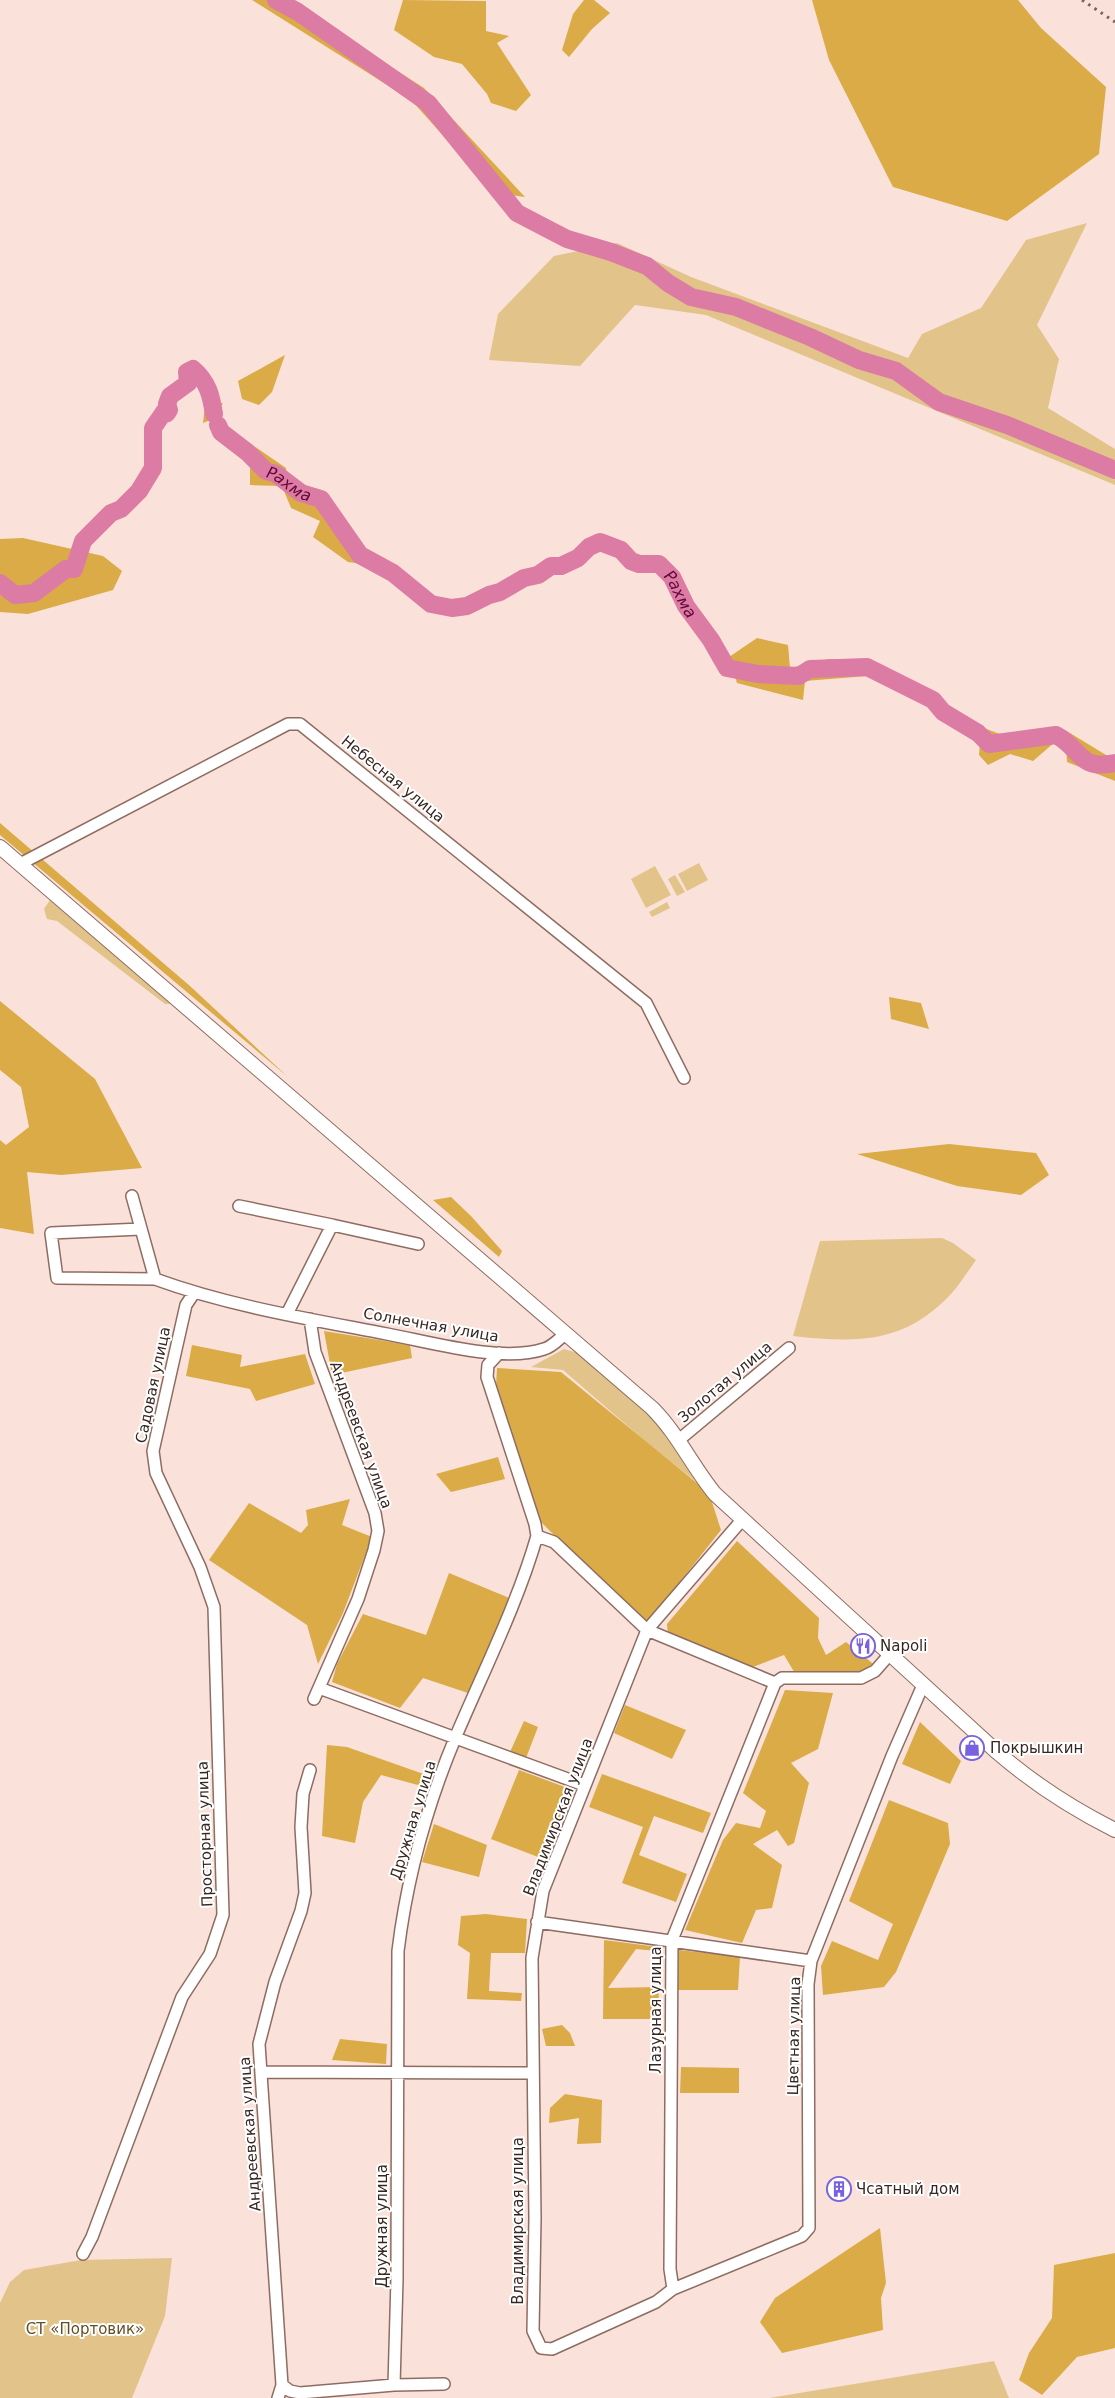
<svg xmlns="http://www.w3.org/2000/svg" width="1115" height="2398" viewBox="0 0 1115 2398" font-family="'DejaVu Sans',sans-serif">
<rect width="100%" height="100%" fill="#fae2da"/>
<path fill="#e2c48a" d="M1087,223L1037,325L1059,359L1048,408L1115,449V485L706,315L635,305L580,366L489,360L498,314L554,256L617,243L691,277L908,358L922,334L981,308L1026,240Z
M699,863L708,880L687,891L678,874Z
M655,866L671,895L646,908L631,879Z
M675,875L685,892L677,896L668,879Z
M50,900L174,1004H165L57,921L47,919L44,909Z
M667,902L670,908L652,917L649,912Z
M942,1238L953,1243L976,1260C968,1271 960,1284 951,1294C904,1344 857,1343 793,1336L820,1241Z
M564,1349L578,1353L639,1403L669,1435L703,1487L653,1448L563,1370L531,1367Z
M172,2258L165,2316L132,2398H0V2303L10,2282L24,2270L81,2260Z
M994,2361L1009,2398H769Z"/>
<path fill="#daab46" d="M252,0H287L424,88L525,197L495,193L411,100Z
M403,0L486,1V31L509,36L497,43L531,95L516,111L491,103L487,94L462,64L434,57L394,30Z
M584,0H594L610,13L592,29L569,57L562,50L573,14Z
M812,0H1018L1041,28L1106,87L1099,154L1007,221L893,187L829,60Z
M285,355L272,392L259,405L242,399L238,381Z
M223,403L213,419L203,423L205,405Z
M238,435L286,468L287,480L321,490L339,532L363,564L348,562L313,537L320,521L291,508L282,486L250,485V464Z
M23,538L103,556L122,571L113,590L28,614L0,612V539Z
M757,638L788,645L790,668L829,659L850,660L868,676L805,681L803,700L737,683L729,657Z
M981,727L1008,737L1040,732L1055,742L1033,761L1010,754L988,765L979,755Z
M1065,730L1111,758L1115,756V781L1067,762Z
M0,823L190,986L288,1077L0,835Z
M889,997L921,1003L929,1029L891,1019Z
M0,1001L95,1079L142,1168L61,1175L27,1172L34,1234L0,1228V1140L6,1145L29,1127L21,1087L0,1070Z
M949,1144L1036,1153L1049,1175L1021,1195L957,1186L857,1154Z
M451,1197L471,1216L502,1251L499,1257L433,1200Z
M324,1331L410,1345L412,1358L332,1375Z
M192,1345L242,1355L240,1367L305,1354L315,1384L256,1401L250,1389L186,1376Z
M497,1368L561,1372L709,1493L721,1530L645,1626L541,1522L496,1386Z
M498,1457L505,1479L451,1492L436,1474Z
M350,1499L342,1525L372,1537L343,1613L318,1664L307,1625L209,1560L249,1503L301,1533L308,1525L306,1510Z
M737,1541L819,1618L818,1638L826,1655L846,1642L877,1667L859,1677L796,1675L784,1655L750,1668L668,1636L667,1624Z
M449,1573L512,1599L468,1693L423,1678L400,1708L332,1682L337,1664L363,1614L426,1635Z
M785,1690L833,1693L818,1749L791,1763L809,1783L794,1843L788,1846L777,1830L753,1844L782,1865L772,1908L756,1910L742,1943L685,1930L723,1840L736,1823L760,1828L766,1811L743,1793Z
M625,1705L686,1730L672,1759L614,1733Z
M524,1721L538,1727L526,1758L510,1752Z
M920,1722L961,1761L950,1784L902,1764Z
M327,1745L347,1747L432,1777L429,1788L381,1775L363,1802L355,1843L322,1836Z
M519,1770L573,1790L546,1860L491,1839Z
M602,1774L711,1813L703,1833L654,1816L639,1855L687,1874L676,1902L622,1883L643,1827L589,1807Z
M889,1800L948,1823L950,1844L896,1972L884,1987L823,1995L821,1966L832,1941L878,1960L893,1924L849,1901Z
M434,1824L487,1845L479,1877L422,1862Z
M486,1914L527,1919L525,1953H491L489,1991L522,1993L521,2001L467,1999L470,1953L458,1945L461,1916Z
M604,1940L658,1947L657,1951L636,1949L608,1988L659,1987L658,2019H603Z
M679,1950L740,1957L738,1990H676Z
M562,2025L570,2033L575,2046H546L542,2029Z
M340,2039L387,2044L386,2064L332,2060Z
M681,2067L739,2068V2093H680Z
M565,2094L602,2100L601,2143L577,2144L579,2118L549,2123L550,2108Z
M880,2228L886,2283L881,2298L883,2330L782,2353L760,2322L775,2298Z
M1115,2253V2348L1077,2357L1042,2395L1019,2380L1029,2353L1052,2318L1054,2265Z"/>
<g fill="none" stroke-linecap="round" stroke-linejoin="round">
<g stroke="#dc7ba3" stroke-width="18">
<path d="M276,0L298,12L428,103L517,213L567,239L611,252L647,266L668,283L691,297L736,307L810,337L859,360L896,371L939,402L1007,425L1115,470"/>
<path id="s1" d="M218,425L221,432L247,452L266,471L276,474L301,493L321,499L360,555L393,573L431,604L452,608L467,606L489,595L500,592L524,578L538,575L551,566H561L578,558L589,547L600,542L621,550L631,561L639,564H659L672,577L686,606L711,640L727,668L758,674L799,676L810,669L867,667L933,700L943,712L978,733L989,744L1056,735C1081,748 1078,771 1115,763"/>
<path d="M0,583L15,595L34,593L66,569H74L83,541L111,513L121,509L139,491L153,468V428L164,412L167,413L169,410L167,404L170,396L188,383L187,372L193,369C208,382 211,395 214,414"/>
</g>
<defs>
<path id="minor" d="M20,864L288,724H300L646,1003L684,1078
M132,1196L155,1279C229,1306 309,1319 387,1334C430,1342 502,1363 544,1349C552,1347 558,1340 565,1334
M239,1206L332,1225
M141,1229L51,1233L57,1278L155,1279
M287,1314L332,1225L418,1244
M310,1319L315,1352L375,1513L378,1531L374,1550L358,1599L314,1699
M680,1439L789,1348
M537,1536L554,1542L647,1630L775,1683L672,1940L670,2269L673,2289L656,2302L552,2349L541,2348L533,2331L535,2218L532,1958L543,1891L647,1630L742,1520
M775,1683L782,1678H861L875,1671L889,1655
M319,1688L584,1785
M537,1922L811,1961
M261,2072L532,2073
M83,2254L92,2237L182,1997L210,1954L223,1915L214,1607L200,1567L156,1473L153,1451L186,1305L194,1293
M673,2289L802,2236L809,2228L808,1984L811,1961L892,1756L923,1685
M282,2385L290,2391L300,2393L394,2385L444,2384
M394,2385L397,2279L398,1951C407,1877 427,1805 456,1736C484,1670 517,1605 537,1536L535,1524L487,1377L488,1365L499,1353
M278,2398L282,2385L259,2044L275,1982L301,1911L305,1893L301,1827L303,1794L310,1770"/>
<path id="tertiary" d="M0,847L652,1408C678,1434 692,1466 715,1494L997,1752C1034,1784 1071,1808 1115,1830"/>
</defs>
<use href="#minor" stroke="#8f6c61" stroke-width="14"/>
<use href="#tertiary" stroke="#8f6c61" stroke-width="16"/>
<use href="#minor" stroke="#fff" stroke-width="11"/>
<use href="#tertiary" stroke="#fff" stroke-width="14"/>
<path stroke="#77655f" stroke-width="3" stroke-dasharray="2.5 5" stroke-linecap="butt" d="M1082,0L1115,22"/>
</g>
<defs>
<symbol id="restaurant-ring" viewBox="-11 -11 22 22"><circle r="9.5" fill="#fff" stroke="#7862dd" stroke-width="1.5"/><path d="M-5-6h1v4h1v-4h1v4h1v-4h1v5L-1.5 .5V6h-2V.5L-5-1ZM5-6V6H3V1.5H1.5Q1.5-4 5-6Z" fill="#7862dd"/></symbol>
<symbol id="shop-ring" viewBox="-11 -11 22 22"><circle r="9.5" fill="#fff" stroke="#7862dd" stroke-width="1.5"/><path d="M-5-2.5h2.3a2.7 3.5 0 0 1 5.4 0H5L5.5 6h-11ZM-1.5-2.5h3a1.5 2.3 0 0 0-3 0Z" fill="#7862dd"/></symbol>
<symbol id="building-ring" viewBox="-11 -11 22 22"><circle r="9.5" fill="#fff" stroke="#7862dd" stroke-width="1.5"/><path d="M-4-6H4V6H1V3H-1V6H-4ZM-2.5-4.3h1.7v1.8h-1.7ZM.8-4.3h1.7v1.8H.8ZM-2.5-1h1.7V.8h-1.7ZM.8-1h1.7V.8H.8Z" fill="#7862dd"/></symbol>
</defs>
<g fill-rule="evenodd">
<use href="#restaurant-ring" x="849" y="1632" width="28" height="28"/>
<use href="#shop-ring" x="958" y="1734" width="28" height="28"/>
<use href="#building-ring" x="825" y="2175" width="28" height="28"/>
</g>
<g text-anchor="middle" stroke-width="4" stroke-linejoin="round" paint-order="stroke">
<g font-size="15" fill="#362722" stroke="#fff">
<text transform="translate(393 779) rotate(39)" y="5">Небесная улица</text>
<text transform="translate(431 1325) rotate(10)" y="5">Солнечная улица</text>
<text transform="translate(725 1382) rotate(-40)" y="5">Золотая улица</text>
<text transform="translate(153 1385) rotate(-78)" y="5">Садовая улица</text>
<text transform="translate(361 1435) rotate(70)" y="5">Андреевская улица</text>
<text transform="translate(558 1817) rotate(-69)" y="5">Владимирская улица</text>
<text transform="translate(413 1820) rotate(-73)" y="5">Дружная улица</text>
<text transform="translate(205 1834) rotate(-92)" y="5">Просторная улица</text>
<text transform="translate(656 2010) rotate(-90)" y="5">Лазурная улица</text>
<text transform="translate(794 2036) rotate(-89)" y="5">Цветная улица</text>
<text transform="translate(250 2134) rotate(-94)" y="5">Андреевская улица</text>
<text transform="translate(518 2221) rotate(-90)" y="5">Владимирская улица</text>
<text transform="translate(382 2226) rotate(-90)" y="5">Дружная улица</text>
</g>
<g font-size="15" fill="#362722" stroke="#fff" text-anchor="start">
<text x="880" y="1651">Napoli</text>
<text x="990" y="1753">Покрышкин</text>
<text x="856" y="2194">Чсатный дом</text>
</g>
<g font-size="15" fill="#624e25" stroke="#fff">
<text x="85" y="2334">СТ «Портовик»</text>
</g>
<g font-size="16" font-style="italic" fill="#610739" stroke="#fff">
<text dy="6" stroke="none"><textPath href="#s1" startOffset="94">Рахма</textPath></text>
<text dy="6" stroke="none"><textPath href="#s1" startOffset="575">Рахма</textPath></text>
</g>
</g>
</svg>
